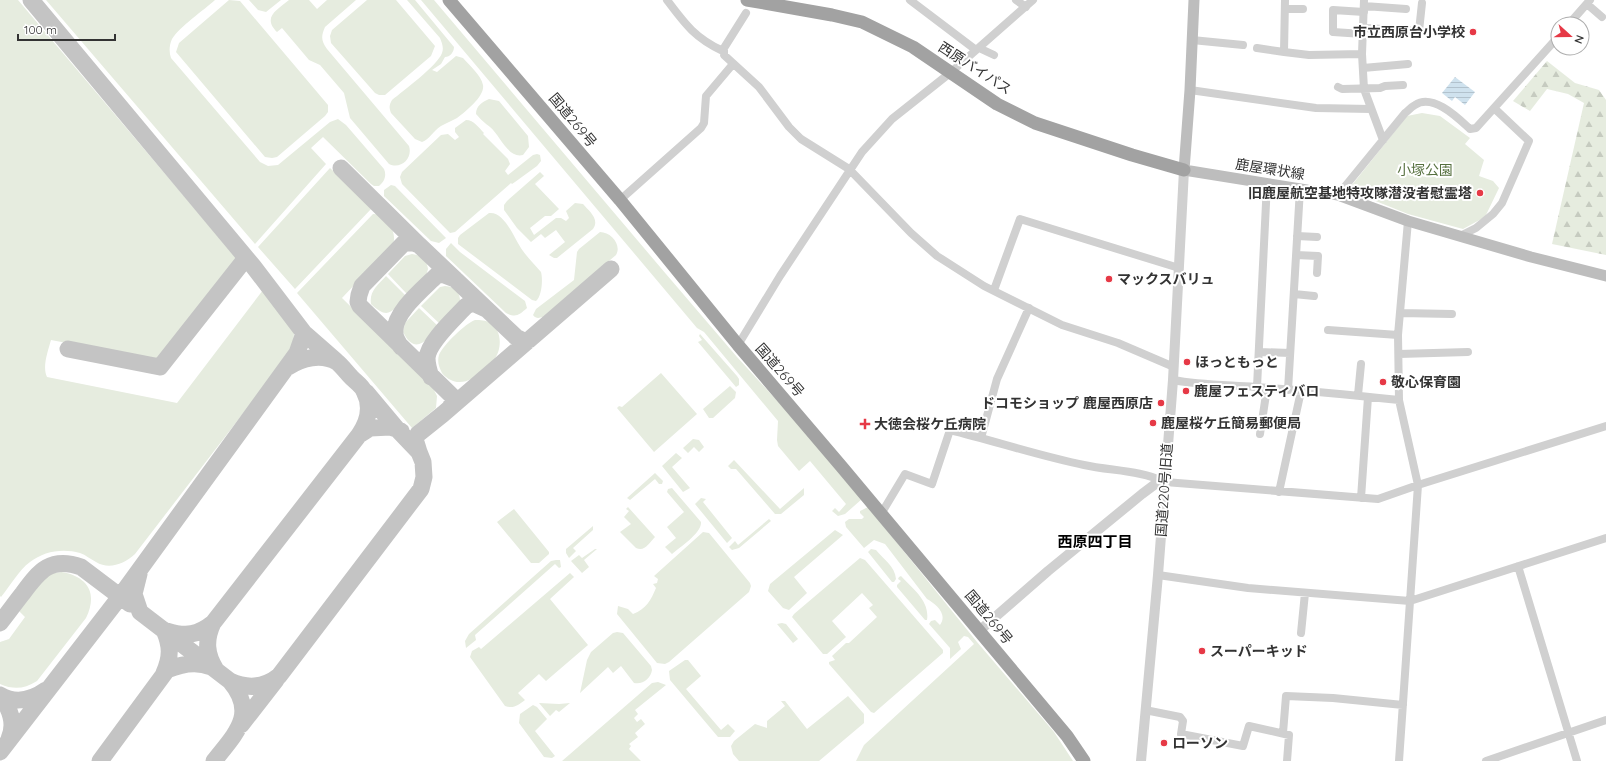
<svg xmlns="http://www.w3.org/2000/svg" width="1606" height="761" viewBox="0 0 1606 761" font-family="Quicksand,'Noto Sans JP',sans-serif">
<defs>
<pattern id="forest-firs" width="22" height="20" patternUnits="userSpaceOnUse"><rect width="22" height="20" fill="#e6ecdf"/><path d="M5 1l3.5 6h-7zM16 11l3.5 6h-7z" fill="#c6cbc0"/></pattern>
<pattern id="water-rules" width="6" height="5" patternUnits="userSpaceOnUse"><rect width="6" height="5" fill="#cfe2ee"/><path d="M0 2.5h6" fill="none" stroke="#b2c2cd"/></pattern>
</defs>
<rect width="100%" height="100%" fill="#fff"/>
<path fill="#e6ecdf" d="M0,0H18L238,260L161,361L51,340C48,351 42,367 47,377L177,403L263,290H265L291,322C297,333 293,344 288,355L135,554C124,564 109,570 96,562C90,559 86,555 80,553C63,548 44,551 30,562C19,570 10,586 1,597L0,596Z
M46,0H215C204,10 179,27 172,39C169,46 169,52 171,58L260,162L268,166L278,165L330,122L338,119L346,125L384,169C387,176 384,182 379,186H374L371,184L323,137L311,148L326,164L255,244Z
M229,0L240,1L328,105V112L325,116L277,157L272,158L265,157L176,52L179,43Z
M249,0H281L266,12L258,10Z
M289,0H309L317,9L327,0H356L325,27C321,36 321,41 327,49L409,146C413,158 401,170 389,164L350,118L344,93L320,65L309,60L282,28L277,32C262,17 277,10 289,0Z
M367,0H396L435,46L431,56L385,95H379L375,93L331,43L330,36L332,30Z
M407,0H415L454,47C454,52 450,57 445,57L441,64L432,70L437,72L456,56L463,58C469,65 481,75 483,85C485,96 466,111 457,118C452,121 446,123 441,126C433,131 430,139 422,142L415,139L391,113C389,108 389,105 392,100C403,91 438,65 442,53C444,48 442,43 440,38Z
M421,0H434L666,274L737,357L827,455L862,499L845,514L838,516L832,511L835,508L839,512L846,504L810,461L799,471L778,446L777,440L778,421L704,332L697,328Z
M489,99L499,101L528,136L529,147L523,155C508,159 500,135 490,127C485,123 481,120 476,114C476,106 482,102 489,99Z
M1422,113L1440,116L1470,138L1465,144L1484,160L1479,176L1493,181L1499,188L1485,217L1463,229L1408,214L1348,190L1407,116Z
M466,120C474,120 479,128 484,133L483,134L508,159L510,164L505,171L508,175L533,155L537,154L540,155L541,161L537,166L515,182L512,184L511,183L455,232L450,233L402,184L400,177L402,172L441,135L448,134L455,140L459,137L455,132V128Z
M330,168L372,208L295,289L258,247Z
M540,172L544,176L535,184L559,209L551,216H545L530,228L534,235L556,218H561L566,221L569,218L566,211L575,203L583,204C589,211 600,219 593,229L557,258H554L549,255L565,242L556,230L545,238L541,234L531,242L517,228L504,210V205L507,201Z
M391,185L395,186L446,238L439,243L431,241L384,196V190Z
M489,213C505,211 514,239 523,251C528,258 535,265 541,272C543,279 542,296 536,301L532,300L458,244V238L460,235Z
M373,214C385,213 398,232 393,244L342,298L432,386L437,396L436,408L412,428L297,293Z
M600,232C611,232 622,245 616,255L543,317C539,318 536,319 533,315L536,309L574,280L577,252L579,249Z
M451,243L460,252L525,301L527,308C519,315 516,318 506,313L446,256V249Z
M412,254C421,255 427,260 428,269L426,276L409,293H406L388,274L405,256Z
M386,276L406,296C392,311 389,321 371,304C369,291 378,285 386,276Z
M445,286C457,287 461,294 460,305L441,325L421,306L440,287Z
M419,308L439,327C427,340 415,356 403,332L405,323Z
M475,320C480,320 486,320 490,323C503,330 502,351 493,361C490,365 485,368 482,371C474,377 468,383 457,382C451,381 445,377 442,373C439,367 437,362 439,355C443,345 466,323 475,320Z
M700,334L737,376L739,379V385L736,387L698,342L702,340L699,336Z
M661,373L697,414L654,452L617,408L619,406L622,407Z
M730,386L736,392L735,398L713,418H709L703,409Z
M693,439L699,440L704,447L699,452L694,447L688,453L683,448Z
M676,453L682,458L672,467L690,488L683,492L662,466Z
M734,460L780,509L804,488V495L781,514H775L736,469H731L728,466Z
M655,473L663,481L662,484H659L655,479L630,500L627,498Z
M672,488L701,522C702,533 680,547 672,554L665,547L676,538L667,527L684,512L667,492L668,489Z
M701,498L706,499L703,502L732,538L727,543L695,504Z
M628,507L655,537C649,543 645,552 636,548L620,532L631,524L624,517L629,511L626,509Z
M868,507L977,642L1054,732L1073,761H856L864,745L974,644L968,637L964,636L958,642L961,649L950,659V648L929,624L931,621L935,620L940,625C948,614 936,604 927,599L885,544L874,540L864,548L846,527L845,522L849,519H862L864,517L860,513V511Z
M514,509L549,552V554L539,563H531L497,522Z
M769,519L771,521L739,548L732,550L729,547L735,541L738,545Z
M593,526V530L573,548L576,551L569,558L566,553V549Z
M835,530L843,535L794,577L807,593L789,610L783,608L768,591L770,584Z
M703,532L709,533L750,583L751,586L749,592L669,662L665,664L657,663L617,614L618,606L628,609L633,614C646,609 651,600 656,588L653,584L657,583L658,579L654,576Z
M595,549H597L584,560L589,567L582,573L571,561L579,555L582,558Z
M871,549L876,550C883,559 895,566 896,579L894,582H892L868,552Z
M860,558L865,560L943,650V653L874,713L871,712L829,664V662L835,660L832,656L846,643H849L877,617L869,608L873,605L862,593L832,621L846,637L827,654H823L792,617L794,614Z
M556,560H560L561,567L559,568L555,564L475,635L476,640L466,648L465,641L469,634L551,561Z
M62,572C88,577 98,593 86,618L37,681C24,689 14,690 0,684V642L9,639L25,617L19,611L43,579L53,573Z
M570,573L574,577L550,599L588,645L546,681L539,674L518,693L525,700C518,705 514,709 505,706L470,657L472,651L479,647L481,649Z
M901,576C913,589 930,601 927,620H925L897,587V585L901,581L898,579L899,577Z
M782,623L786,624L798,639L793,643L777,624Z
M617,632L623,633L651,666L652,670C651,678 643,685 634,683L621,666L613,673L608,667L580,693L587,660L591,652L613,633Z
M685,660H688L701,676L686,689L721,730L728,724L735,731L730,737H718L670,680L669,671Z
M658,682L666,685L635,710L638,714L634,718L637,722L641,719L645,724L635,733L638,737L629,744L631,746L629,749L641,761H562L652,683Z
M848,696L864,714V723L819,761H739L733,754L731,746L734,741L755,724L767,728V721L785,706L781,701H785L807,729Z
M539,703L559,704L570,703L559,712L556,710L550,716Z
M533,705L537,707L547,719L535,731L555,756L552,758L544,757L519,723L520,714Z"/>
<path fill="url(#forest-firs)" d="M1547,61L1575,83L1599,90L1606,100V255L1552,244L1584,103L1568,94L1547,89L1530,111L1513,101Z"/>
<path fill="url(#water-rules)" d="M1455,77L1475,92L1465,105L1455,97L1452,101L1442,93Z"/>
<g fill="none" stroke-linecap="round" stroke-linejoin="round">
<path stroke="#c4c4c4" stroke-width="17" d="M341,168L419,245
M304,333L336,361
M401,347C398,342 395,338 395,333C393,313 423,289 436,276L442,274L455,279
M68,349L160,367L246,258
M431,377C429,371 427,365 427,358C428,342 455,318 466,306L473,303L486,309
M366,392L397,429L401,431
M450,408L453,401L452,396L360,306L358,302L359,295L362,286L404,243H414L419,245L516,337L524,341L529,340
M419,452L415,439L418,434L443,414L611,269
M139,574L134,594L140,612L230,681C247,689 264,688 279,676L421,489L424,477L423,462L419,452L397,429L390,427L370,428L359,435
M0,623C8,613 15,603 23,593C39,571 51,556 81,567L130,604
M167,631C186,637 198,635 213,623
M216,670C206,654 205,640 213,623L359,435C368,422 372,406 364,391C362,386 356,382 352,378C347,373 342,366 337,362C321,353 302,358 288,367
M164,673C171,657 171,646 164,630
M0,695C15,704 32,700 46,690
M0,695C10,709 16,723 9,739
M241,725L276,680
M0,752L119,598L297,353L304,333L253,266L31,0
M100,761L167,670C181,664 197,661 211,667
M214,761C235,734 258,714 230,681"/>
<path stroke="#d0d0d0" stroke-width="8" d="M667,0C685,24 695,38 723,51
M910,0L976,50
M1016,0L1026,7
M1285,0L1284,52L1309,55L1362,54
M1364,0L1362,54L1364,89L1383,140
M1587,4L1602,17
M1364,6L1406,9
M1285,9H1303
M746,13L724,48V55L759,87L789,127L801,139L849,169L911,233L937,256L984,286L1062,325L1118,343L1174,367
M1569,24L1590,0
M1364,28L1419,31L1422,3
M1363,34L1333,32V10L1364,12
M1192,40L1243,45
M979,48L994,55
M1257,48L1284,52
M1363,68L1408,64
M1338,87L1342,89L1380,88L1385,86L1403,85
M1190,90L1316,108L1371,109
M1338,195L1405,113C1408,111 1411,107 1415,105C1433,93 1458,118 1470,129L1476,128L1558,37
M620,200L701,128L704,123L706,96L733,64
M1297,236L1317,237
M1460,236L1476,228L1493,214L1502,203L1529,141L1494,108
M1296,255L1318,256L1317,273
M994,290L1020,219L1179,268
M1294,294L1314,296
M1400,313L1452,314
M1328,330L1398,335
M738,345L780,276L862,152L892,119L950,73L1033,0
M1259,352L1290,353
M1399,354L1468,352
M1173,380C1200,385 1228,385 1255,387C1303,390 1351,395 1399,400
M1257,387L1267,183
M1288,390L1300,189
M1358,395L1361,364
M1260,434L1267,388
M981,438L997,379L1029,308
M1279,492L1301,391
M1361,498L1368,397
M881,514L905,474L932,484L950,430C995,441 1039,456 1084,465C1111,471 1140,470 1165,482L1378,499L1418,485L1606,426
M1518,566L1577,761
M1158,575L1248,588L1410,601L1606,538
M1301,633L1305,593
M1145,710L1180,717L1183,721L1181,734L1243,746L1249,726L1289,735L1287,761
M1283,733L1286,696L1333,698L1403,705
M1399,761L1418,485L1399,400L1398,335L1408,221
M1486,761L1606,720"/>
<path stroke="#d0d0d0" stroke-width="10" d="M979,631L1048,571L1142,494L1154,485L1165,482
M1141,761L1158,575L1173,380L1184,170"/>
<path stroke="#bdbdbd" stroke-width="11" d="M1194,0L1190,90L1184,170L1338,195L1408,221L1531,257L1606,276"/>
<path stroke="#a2a2a2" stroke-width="13" d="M449,0L620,200L738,345L841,466L1067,736L1084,761
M747,0L832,15L862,22L913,47L997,104L1035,123L1132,155L1184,170"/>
</g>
<g fill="#e63946" stroke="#fff" stroke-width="1.5">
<circle cx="1473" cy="32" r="4"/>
<circle cx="1480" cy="193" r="4"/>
<circle cx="1109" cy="279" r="4"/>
<circle cx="1187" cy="362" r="4"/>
<circle cx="1383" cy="382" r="4"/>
<circle cx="1186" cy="391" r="4"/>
<circle cx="1161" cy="403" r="4"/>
<circle cx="1153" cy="423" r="4"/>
<path d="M863 418h4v4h4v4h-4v4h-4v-4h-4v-4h4z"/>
<circle cx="1202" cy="651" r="4"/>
<circle cx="1164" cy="743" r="4"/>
</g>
<g text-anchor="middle" stroke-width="4" stroke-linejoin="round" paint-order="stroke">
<g font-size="14" font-weight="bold" fill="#333" stroke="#fff" text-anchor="start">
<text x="1465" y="37" text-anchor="end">市立西原台小学校</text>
<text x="1472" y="198" text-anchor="end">旧鹿屋航空基地特攻隊潜没者慰霊塔</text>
<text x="1117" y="284">マックスバリュ</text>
<text x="1195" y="367">ほっともっと</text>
<text x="1391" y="387">敬心保育園</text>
<text x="1194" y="396">鹿屋フェスティバロ</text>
<text x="1153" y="408" text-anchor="end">ドコモショップ 鹿屋西原店</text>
<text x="1161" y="428">鹿屋桜ケ丘簡易郵便局</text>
<text x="874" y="429">大徳会桜ケ丘病院</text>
<text x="1210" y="656">スーパーキッド</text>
<text x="1172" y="748">ローソン</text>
</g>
<g font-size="14" fill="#333" stroke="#fff">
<text transform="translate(975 68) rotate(33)" y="5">西原バイパス</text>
<text transform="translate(573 120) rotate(50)" y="5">国道269号</text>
<text transform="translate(1270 169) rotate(9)" y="5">鹿屋環状線</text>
<text transform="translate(780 370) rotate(49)" y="5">国道269号</text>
<text transform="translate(1164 490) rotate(-86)" y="5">国道220号旧道</text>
<text transform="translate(989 617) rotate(50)" y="5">国道269号</text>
</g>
<g font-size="14" fill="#56703f" stroke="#fff">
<text x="1425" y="175">小塚公園</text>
</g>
<g font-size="15" font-weight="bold" fill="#000" stroke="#fff">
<text x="1095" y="547">西原四丁目</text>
</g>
</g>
<g transform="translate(1570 36) rotate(111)"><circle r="19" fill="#ffffff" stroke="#adadad"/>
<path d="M0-3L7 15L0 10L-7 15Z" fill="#e63946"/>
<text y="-6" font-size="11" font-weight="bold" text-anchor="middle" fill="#333333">N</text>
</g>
<path d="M18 34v6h97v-6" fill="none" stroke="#333333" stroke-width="2"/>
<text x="24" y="34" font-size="12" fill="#333333" stroke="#ffffff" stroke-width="3" paint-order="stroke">100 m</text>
</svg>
